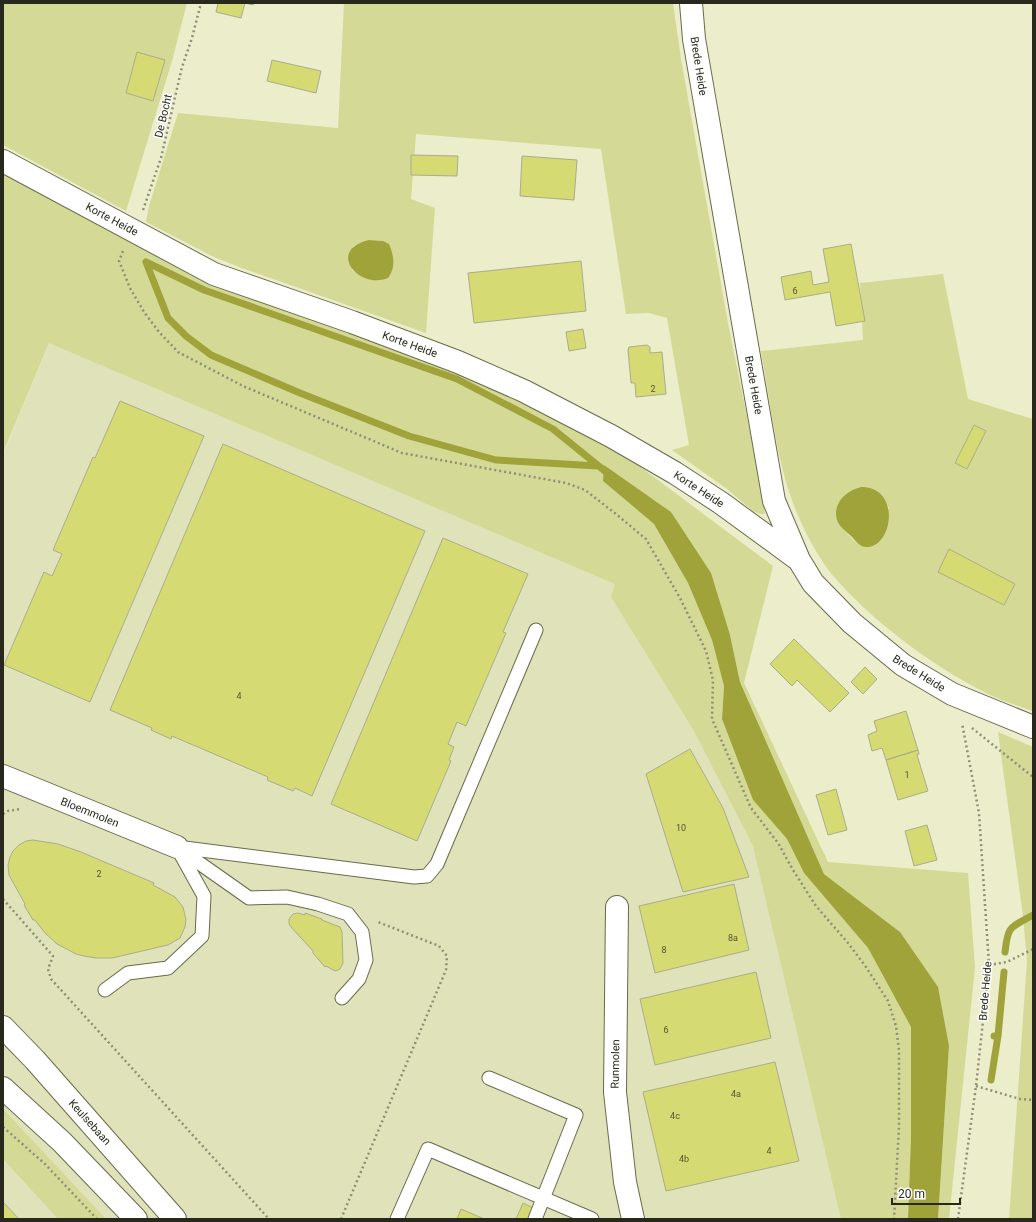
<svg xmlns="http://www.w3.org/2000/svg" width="1036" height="1222" viewBox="0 0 1036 1222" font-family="Roboto,sans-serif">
<rect width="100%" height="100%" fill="#ebedcb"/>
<path fill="#e0e3b9" d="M55,329L617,570L701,659L891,1219H3V915L4,913L3,911V455Z"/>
<path fill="#d5d996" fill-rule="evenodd" d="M3,3H187L172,61L126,211L3,145Z
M344,3H673L681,59L728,323L760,481L765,514H761L754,512L727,489L672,450L689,445L667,318L649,313L626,314L601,149L416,134L411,199L435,208L426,333L239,267L214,257L146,222L149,206L178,113L338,128ZM369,240L383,241L372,280L357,274L352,270L353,246Z
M3,171L396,346L607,442L773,566L744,683L828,862L968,873L975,967L949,1219H938L949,1046L900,932L824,874L740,682L730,635L671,512L604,465L603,481L654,524L688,583L712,640L724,686L722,719L753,800L787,839L804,873L868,948L911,1027V1136L908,1219H841L753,846L694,731L611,597L615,584L49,343L3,453Z
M943,274L968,399L1033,419V711C1018,706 1002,701 988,694C942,671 900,641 862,606C847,591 830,575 819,556C810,542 803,527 797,513C776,462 771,405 761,351L863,340L860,283ZM861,487L881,495L889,508L869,547C856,547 847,532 839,524C831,506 845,491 861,487Z
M998,732L1033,747V1219H1009L1027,961L1023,916Z
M3,1109L106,1219H58L3,1159Z"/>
<path fill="#9fa339" d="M369,240L383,241L389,244C394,255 396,268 388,278C358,290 326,250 369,240Z
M604,465L671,512L711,573L730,635L740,682L824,874L900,932L938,987L949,1046L938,1219H908L911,1136V1027L868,948L804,873L787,839L753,800L722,719L724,686L712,640L688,583L654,524L603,481Z
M861,487C901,487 893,545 868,547C860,548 856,541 851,536C846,531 839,527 837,520C832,503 847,490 861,487Z"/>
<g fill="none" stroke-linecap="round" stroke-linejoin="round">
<path stroke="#9fa339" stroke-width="7" d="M146,262L204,290L457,379L553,429L611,476
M146,262L168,318L186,336L211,355L300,393L409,436L496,460L598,466
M1005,952C1008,925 1010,928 1033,915
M994,1036H998L1004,972
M991,1080L998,1036"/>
</g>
<path fill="#d5da73" stroke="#aaad8c" d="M218,3H254L253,5L245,3L241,18L216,12Z
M137,52L165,60L153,101L126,93Z
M272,60L321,71L316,93L267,81Z
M411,155L458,156L457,176L411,175Z
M522,156L577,160L574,200L520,196Z
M851,244L865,321L836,326L830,292L785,300L781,277L811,271L813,285L829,282L823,249Z
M581,261L586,311L474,323L468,273Z
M583,329L586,348L569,351L566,332Z
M647,345L650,347V353L662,352L666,394L636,397L635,383H631L628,350L629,347Z
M120,401L204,436L90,702L4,665L44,572L52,576L62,554L53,550L93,457L95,458Z
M974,425L986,431L967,469L955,463Z
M223,444L425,531L312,796L295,788L293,791L267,780L268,777L172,736L171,739L151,730L152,728L110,710Z
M443,538L528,574L503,632L506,633L466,726L457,722L448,744L454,747L449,760L451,761L417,841L331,804Z
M949,549L1015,584L1004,605L938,572Z
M794,639L849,693L830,712L797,680L792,686L770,664Z
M865,667L877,679L863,694L851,682Z
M906,711L918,750L886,760L882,748L872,751L868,735L877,731L874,721Z
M690,749L723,808L749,877L683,892L646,774Z
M918,750L919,754L917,755L928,791L898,800L886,760Z
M836,789L847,830L828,835L816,795Z
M927,825L937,860L914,866L905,831Z
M33,840L58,844L81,852L154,883L153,885L175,897L183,907L186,920L185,927L180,938L168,945L112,958H96L84,956L76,954L57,944L45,933L35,920H33L24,905L25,904L9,875L8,865L10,857L13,851L19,845L26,841Z
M734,884L749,950L655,973L639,906Z
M298,913L305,915V913L322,919V920L340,927L342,932L343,963L340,969L336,971L333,970L326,966L325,967L313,953V951L291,927L289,924V919L293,914Z
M756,972L771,1038L655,1065L640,999Z
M775,1062L799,1161L666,1191L643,1092Z
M3,1202L19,1219H3Z
M523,1203L533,1208L528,1219H516Z
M461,1209L482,1218L481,1219H457Z"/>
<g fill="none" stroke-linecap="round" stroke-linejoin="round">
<defs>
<path id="lane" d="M177,847L414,877L427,876L437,864L536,630
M178,848L249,898L287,897L318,904L348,914L362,932L366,960L359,979L342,998
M105,990L128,973L168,968L202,936L204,896L179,851
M489,1078L576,1115L535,1219
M397,1219L428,1149L592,1219"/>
<path id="street" d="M691,3L694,39L774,501L799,560L813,583L852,623L903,665L952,694L1033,727
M3,161L214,274L352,322L458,362L524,391L611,436L675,473L721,503L799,560
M3,776L177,847
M617,907L615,1092L625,1182L633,1219"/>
<path id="secondary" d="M3,1027L35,1060L175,1219
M3,1088L62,1142L136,1219"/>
</defs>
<use href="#lane" stroke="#686a4b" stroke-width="15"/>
<use href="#street" stroke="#686a4b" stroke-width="24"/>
<use href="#secondary" stroke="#686a4b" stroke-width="24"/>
<path stroke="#8e8f77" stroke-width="2.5" stroke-dasharray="2 3" stroke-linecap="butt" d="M143,210L161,158L182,67L192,38L201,3
M123,251L119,261L130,288L144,312L159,332L178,352L243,386L402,453L566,483L585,490L616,514L646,539L680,598L706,651L713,680L712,719L751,808L778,843L793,870L816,906L848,943L866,967L888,1001L896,1026L899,1050V1127L894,1219
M972,728L1033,777
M3,814L8,811L21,809
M3,899L53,956L48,969L51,979L269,1219
M989,965L1007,962L1033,949
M976,1086L1020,1099L1033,1100
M3,1127L45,1164L97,1219
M341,1219L446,970L447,956L439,946L378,922
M958,1219L976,1086L989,965L979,813L962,723"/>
<use href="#lane" stroke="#fff" stroke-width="13"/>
<use href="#street" stroke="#fff" stroke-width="22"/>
<use href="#secondary" stroke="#fff" stroke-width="22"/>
</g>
<g text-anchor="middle" stroke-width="3" stroke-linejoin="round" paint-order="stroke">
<g font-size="9" fill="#535532">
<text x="795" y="294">6</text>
<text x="653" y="392">2</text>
<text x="239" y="699">4</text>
<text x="907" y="778">1</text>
<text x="681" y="831">10</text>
<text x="99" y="877">2</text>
<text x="733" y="941">8a</text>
<text x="664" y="953">8</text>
<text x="666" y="1033">6</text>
<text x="736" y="1097">4a</text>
<text x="675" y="1119">4c</text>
<text x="769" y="1154">4</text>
<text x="684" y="1162">4b</text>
</g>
<g font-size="11" fill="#28291c" stroke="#fff">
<text transform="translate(699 66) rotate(81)" y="4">Brede Heide</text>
<text transform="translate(163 116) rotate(-77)" y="4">De Bocht</text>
<text transform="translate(112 219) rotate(28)" y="4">Korte Heide</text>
<text transform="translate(410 344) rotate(20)" y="4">Korte Heide</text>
<text transform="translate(754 385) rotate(80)" y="4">Brede Heide</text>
<text transform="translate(699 489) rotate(33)" y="4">Korte Heide</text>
<text transform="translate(919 673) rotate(32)" y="4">Brede Heide</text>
<text transform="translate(90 812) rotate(22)" y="4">Bloemmolen</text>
<text transform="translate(985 991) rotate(-85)" y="4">Brede Heide</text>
<text transform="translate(615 1064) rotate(-89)" y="4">Runmolen</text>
<text transform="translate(90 1122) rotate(48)" y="4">Keulsebaan</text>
</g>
</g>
<rect width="1036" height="1222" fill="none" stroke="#28291c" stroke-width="8"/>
<path d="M892 1198v6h68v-6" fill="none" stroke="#28291c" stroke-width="2"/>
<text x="898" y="1198" font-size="12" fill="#28291c" stroke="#ffffff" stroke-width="3" paint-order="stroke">20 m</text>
</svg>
